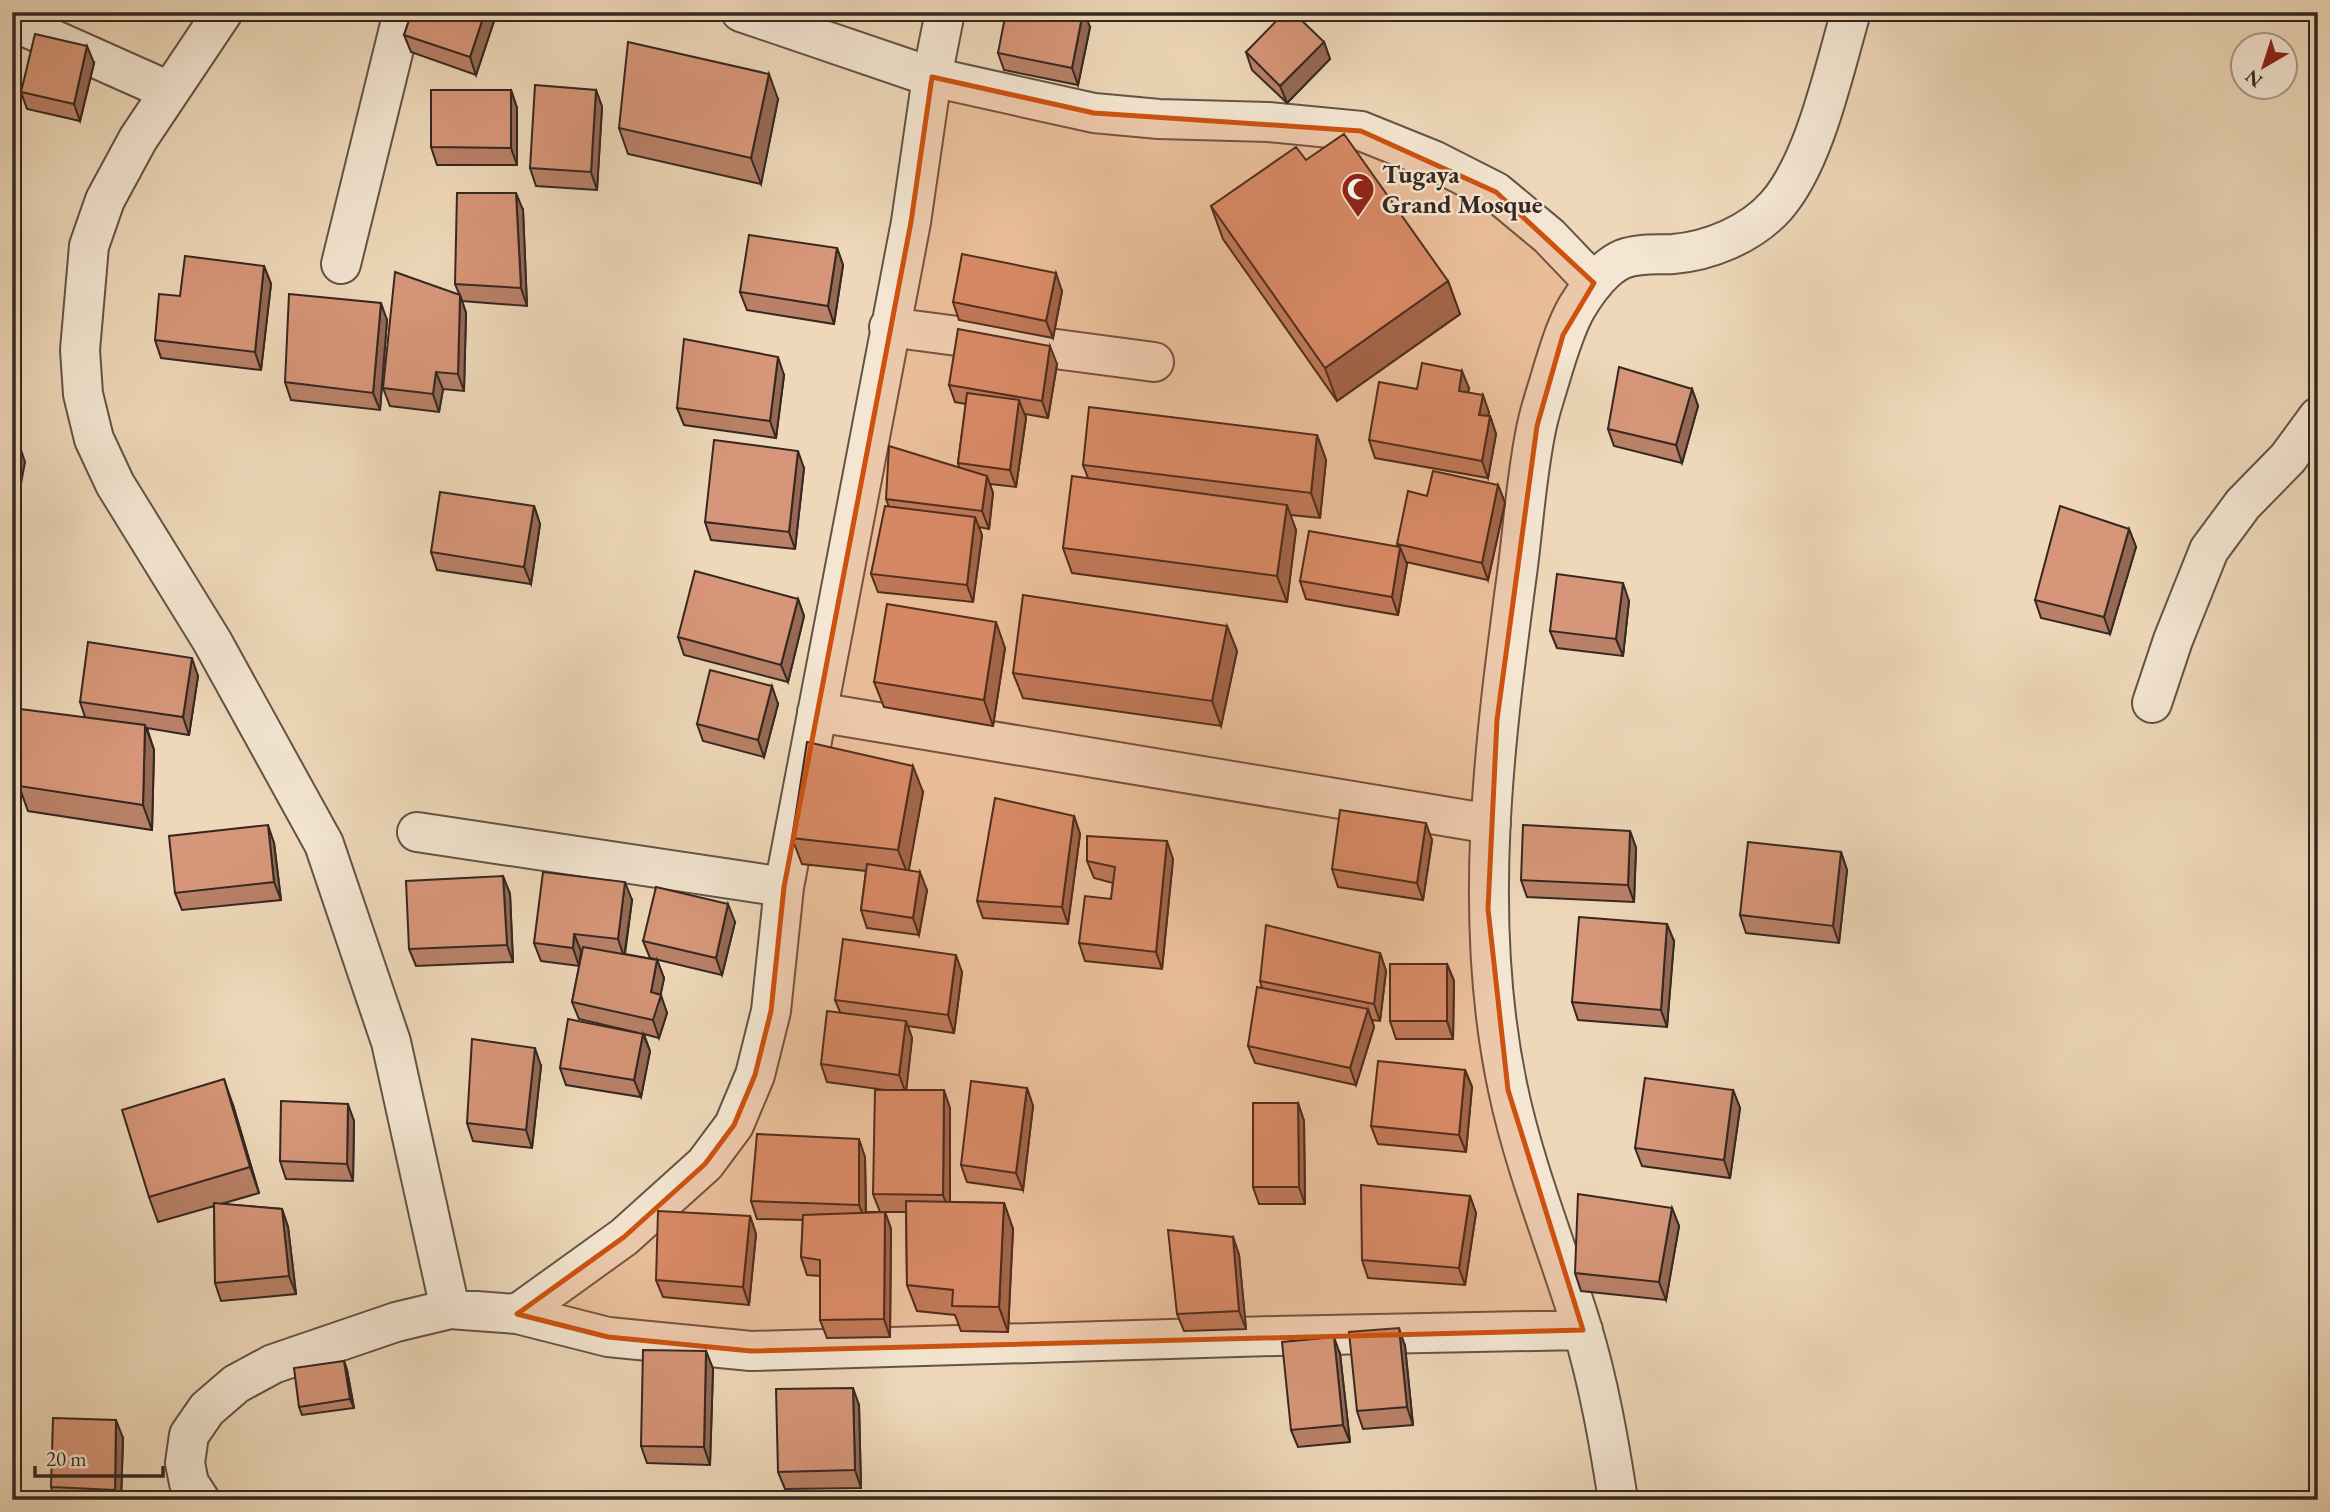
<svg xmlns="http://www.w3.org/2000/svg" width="2330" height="1512" viewBox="0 0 2330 1512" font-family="'EB Garamond',serif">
<rect width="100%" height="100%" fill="#eed8b9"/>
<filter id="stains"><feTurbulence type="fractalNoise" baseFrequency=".00286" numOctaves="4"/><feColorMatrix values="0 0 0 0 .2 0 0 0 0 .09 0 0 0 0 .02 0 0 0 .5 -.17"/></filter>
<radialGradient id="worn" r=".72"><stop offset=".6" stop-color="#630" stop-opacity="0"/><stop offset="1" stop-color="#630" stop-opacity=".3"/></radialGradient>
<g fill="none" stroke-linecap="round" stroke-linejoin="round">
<defs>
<path id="minor" d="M223,12L138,139L105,200L89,246L80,350L83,394L94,439L115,484L212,641L324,844L391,1042L450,1309
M741,12L932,77L1094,113L1159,119L1268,122L1361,131L1433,160L1496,192L1549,236L1594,283
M12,21L169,91
M341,264L403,12
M889,327L1154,362
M2152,703L2173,640L2209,550L2243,504L2288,458L2318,417
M817,712L1491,824
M417,832L784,887
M517,1314L624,1237L705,1164L734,1125L755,1075L771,1011L784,887L911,222L932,77L945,12
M200,1500L189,1483L185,1463L189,1435L207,1409L236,1384L273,1364L396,1322L450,1309L517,1314L608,1337L751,1351L1275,1336L1583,1330
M1618,1500C1609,1442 1599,1384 1582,1328C1558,1249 1525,1170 1508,1089C1471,916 1495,738 1518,566C1524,519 1527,470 1537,425C1541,406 1548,387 1553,369C1560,347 1566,326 1577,307C1588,289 1604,267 1623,259C1639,253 1656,255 1673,254C1710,251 1751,234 1776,206C1815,162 1834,69 1851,12"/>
</defs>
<use href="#minor" stroke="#635347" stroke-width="42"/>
<use href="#minor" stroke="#f4e6d2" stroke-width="38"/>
</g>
<path fill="#b98168" stroke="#352721" stroke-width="2" d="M412,12H497L476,75L411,52L404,35Z
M1090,27L1078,85L1004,70L998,53Z
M1324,42L1330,59L1287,103L1252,70L1246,52Z
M94,63L80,121L27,109L21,92Z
M511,90L517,108V165H437L431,147Z
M596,90L602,107L597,190L536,186L530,168Z
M778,99L761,184L628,154L619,128Z
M1306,160L1448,281L1460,314L1337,401L1223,239L1211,206Z
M523,210L527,306L462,301L455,284Z
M837,248L843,265L834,324L747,310L740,292Z
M264,266L271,284L261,370L161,358L155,340L180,296Z
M1062,291L1053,338L959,320L953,302Z
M460,295L466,313L464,391L443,389L439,412L390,406L383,388Z
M387,320L380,410L291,400L285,382Z
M1057,364L1048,418L1025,414L1026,418L1016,487L990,484L993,493L989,529L979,527L982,535L973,602L878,592L871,574L889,507L886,499L959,467L958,463L966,404L955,402L949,385Z
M784,375L776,438L684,425L677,408Z
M1469,388L1468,392L1489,412L1488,416H1490L1496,434L1488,478L1375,458L1369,440L1417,389Z
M1692,389L1698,406L1682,463L1614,446L1608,429Z
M1317,435L1326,460L1320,518L1290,515L1296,530L1287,602L1072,573L1063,548L1088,478L1083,465Z
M804,468L795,549L711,540L705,522Z
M1498,485L1505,503L1488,580L1406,562L1407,564L1398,615L1306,599L1300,581L1398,546L1397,544L1427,496Z
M534,506L540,524L531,584L437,570L431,552Z
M2129,529L2136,547L2110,634L2041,618L2035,600Z
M798,599L804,616L788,682L684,655L678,637Z
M1629,601L1623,656L1557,648L1550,631Z
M1227,626L1237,651L1221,726L1023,698L1013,673Z
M1005,648L993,726L884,707L874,682Z
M198,676L189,735L147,728L154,750L152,830L28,811L19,786L85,717L80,702Z
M778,704L764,757L703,741L697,724Z
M923,792L908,870L927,890L919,935L867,928L861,910L866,871L802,864L792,838Z
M1074,816L1080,834L1068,924L983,918L977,901Z
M1630,831L1636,848L1634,902L1527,897L1521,880Z
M1432,840L1423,900L1338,887L1332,869Z
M274,843L281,900L182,910L175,893Z
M1841,852L1847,870L1839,943L1746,933L1740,915Z
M1173,859L1162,969L1085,961L1079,943L1111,899L1113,883L1094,878L1087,861Z
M503,876L510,894L513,962L416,966L409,949Z
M632,900L625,954L657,960L664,978L660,995L667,1013L659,1038L644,1034L650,1051L641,1097L566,1085L560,1068L635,1032L579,1019L572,1002L582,952L581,951L579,966L541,961L534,943Z
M735,922L722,975L650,958L643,941Z
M1674,941L1667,1027L1578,1020L1572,1002Z
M1380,953L1386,971L1380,1021L1372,1020L1374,1027L1356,1085L1255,1063L1248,1046L1262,988L1260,981Z
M1447,964L1454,981L1453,1039H1396L1390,1021Z
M962,972L954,1033L908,1026L912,1038L906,1090L950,1108V1202L1004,1203L1013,1229L1008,1332L961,1331L955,1315L917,1311L907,1285L906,1212H885L891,1229L890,1337L827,1338L820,1320V1276L807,1275L801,1257L803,1220L757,1219L751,1201L865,1157L866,1212H880L873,1194L886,1090L827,1082L821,1064L840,1012L835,1000Z
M541,1066L532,1148L473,1141L467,1123Z
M1465,1070L1472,1087L1466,1152L1378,1144L1371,1126Z
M1027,1088L1033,1106L1023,1190L967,1182L961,1165Z
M1733,1090L1740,1108L1730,1178L1642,1166L1635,1148Z
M1298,1103L1304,1121L1305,1204H1259L1253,1187Z
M233,1105L259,1193L221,1204L282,1209L288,1227L296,1294L221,1301L215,1283L214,1206L158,1222L149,1197Z
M354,1121L353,1181L286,1179L280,1161Z
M1470,1196L1476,1213L1465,1285L1368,1278L1362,1260Z
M1672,1208L1679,1226L1666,1300L1581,1291L1575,1273Z
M750,1216L756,1234L749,1305L663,1297L656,1280Z
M1233,1237L1239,1255L1246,1329L1184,1331L1177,1314Z
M1405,1346L1413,1425L1363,1429L1357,1411Z
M706,1351L713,1369L710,1465L647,1463L641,1446Z
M1340,1354L1350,1442L1298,1447L1291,1430Z
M344,1361L347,1370L354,1408L302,1415L299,1407Z
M859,1405L861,1488L785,1489L778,1472Z
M123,1438L121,1500H55L51,1487Z"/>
<path fill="#966955" stroke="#352721" stroke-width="2" d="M485,12H497L476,75L470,57Z
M1083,12H1084L1090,27L1078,85L1072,68Z
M1324,42L1330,59L1287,103L1280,86Z
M87,46L94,63L80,121L74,104Z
M769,74L778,99L761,184L751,158Z
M511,90L517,108V165L511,148Z
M596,90L602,107L597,190L591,172Z
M516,193L523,210L527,306L521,288Z
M837,248L843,265L834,324L828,306Z
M264,266L271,284L261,370L255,352Z
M1056,273L1062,291L1053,338L1046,321Z
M1448,281L1460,314L1337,401L1325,368Z
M460,295L466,313L464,391L458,374Z
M381,303L387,320L380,410L373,393Z
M1050,346L1057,364L1048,418L1042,401Z
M778,357L784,375L776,438L770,421Z
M1462,371L1469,388L1465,408L1459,391Z
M436,372L443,389L439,412L433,394Z
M1692,389L1698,406L1682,463L1676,445Z
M1483,395L1489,412L1485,432L1479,415Z
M1019,400L1026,418L1016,487L1010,470Z
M1490,416L1496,434L1488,478L1482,461Z
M1317,435L1326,460L1320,518L1311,493Z
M19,444L25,462L14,521L12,517V479Z
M798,451L804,468L795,549L789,532Z
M987,476L993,493L989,529L982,511Z
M1498,485L1505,503L1488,580L1482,563Z
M1287,505L1296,530L1287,602L1277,576Z
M534,506L540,524L531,584L524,567Z
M975,517L982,535L973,602L967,585Z
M2129,529L2136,547L2110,634L2104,617Z
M1400,547L1407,564L1398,615L1392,597Z
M1623,583L1629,601L1623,656L1616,639Z
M798,599L804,616L788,682L781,665Z
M996,622L1005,648L993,726L984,700Z
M1227,626L1237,651L1221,726L1212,701Z
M192,658L198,676L189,735L183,717Z
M772,686L778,704L764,757L758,740Z
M145,725L154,750L152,830L143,805Z
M913,766L923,792L908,875L898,850Z
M1074,816L1080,834L1068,924L1062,907Z
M1426,823L1432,840L1423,900L1417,883Z
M268,825L274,843L281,900L274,882Z
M1630,831L1636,848L1634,902L1628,885Z
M1167,841L1173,859L1162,969L1156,952Z
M1841,852L1847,870L1839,943L1833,926Z
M920,872L927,890L919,935L913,918Z
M503,876L510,894L513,962L507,945Z
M625,882L632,900L624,957L618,939Z
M728,904L735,922L722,975L716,958Z
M1667,924L1674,941L1667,1027L1661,1010Z
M574,934L581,951L579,966L573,948Z
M1380,953L1386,971L1380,1021L1374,1004Z
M956,955L962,972L954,1033L948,1015Z
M657,960L664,978L659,1003L661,995L667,1013L659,1038L653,1020L651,992Z
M1447,964L1454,981L1453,1039L1447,1021Z
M1368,1009L1374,1027L1356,1085L1350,1068Z
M906,1021L912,1038L906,1093L899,1075Z
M643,1034L650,1051L641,1097L634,1080Z
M535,1048L541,1066L532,1148L526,1130Z
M1465,1070L1472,1087L1466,1152L1459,1135Z
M224,1079L233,1105L259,1193L250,1167Z
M1027,1088L1033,1106L1023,1190L1016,1173Z
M944,1090L950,1108V1213L943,1195Z
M1733,1090L1740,1108L1730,1178L1724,1160Z
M1298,1103L1304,1121L1305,1204L1299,1187Z
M348,1104L354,1121L353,1181L347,1164Z
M859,1139L865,1157L866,1222L859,1205Z
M1470,1196L1476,1213L1465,1285L1459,1268Z
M1004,1203L1013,1229L1008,1332L999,1307Z
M1672,1208L1679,1226L1666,1300L1659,1282Z
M282,1209L288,1227L296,1294L289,1276Z
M885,1212L891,1229L890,1337L884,1319Z
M750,1216L756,1234L749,1305L743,1287Z
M1233,1237L1239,1255L1246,1329L1239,1311Z
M1399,1328L1405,1346L1413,1425L1407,1407Z
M1334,1337L1340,1354L1350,1442L1343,1425Z
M706,1351L713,1369L710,1465L704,1447Z
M344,1361L347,1370L354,1408L350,1399Z
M853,1388L859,1405L861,1488L855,1470Z
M116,1420L123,1438L121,1500H118L115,1490Z"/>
<path fill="#d79679" stroke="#352721" stroke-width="2" d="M412,12H485L470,57L404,35Z
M1006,12H1083L1072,68L998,53Z
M1285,12H1293L1324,42L1280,86L1246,52Z
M35,34L87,46L74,104L21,92Z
M628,42L769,74L751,158L619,128Z
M535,85L596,90L591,172L530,168Z
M431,90H511V148L431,147Z
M1344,134L1448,281L1325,368L1211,206L1296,147L1306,160Z
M457,193H516L521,288L455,284Z
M749,235L837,248L828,306L740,292Z
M962,254L1056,273L1046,321L953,302Z
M185,256L264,266L255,352L155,340L159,294L180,296Z
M395,272L460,295L458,374L436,372L433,394L383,388Z
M289,294L381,303L373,393L285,382Z
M958,329L1050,346L1042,401L949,385Z
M684,339L778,357L770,421L677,408Z
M1422,363L1462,371L1459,391L1483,395L1479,415L1490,416L1482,461L1369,440L1379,382L1417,389Z
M1619,367L1692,389L1676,445L1608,429Z
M967,393L1019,400L1010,470L958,463Z
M1089,407L1317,435L1311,493L1083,465Z
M714,440L798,451L789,532L705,522Z
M12,443L19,444L12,479Z
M889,446L987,476L982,511L886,499Z
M1433,471L1498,485L1482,563L1397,544L1408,491L1427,496Z
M1072,476L1287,505L1277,576L1063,548Z
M440,492L534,506L524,567L431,552Z
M885,506L975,517L967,585L871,574Z
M2060,506L2129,529L2104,617L2035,600Z
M1309,531L1400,547L1392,597L1300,581Z
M695,571L798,599L781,665L678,637Z
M1557,574L1623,583L1616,639L1550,631Z
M1023,595L1227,626L1212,701L1013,673Z
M887,604L996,622L984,700L874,682Z
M88,642L192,658L183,717L80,702Z
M710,670L772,686L758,740L697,724Z
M20,709L145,725L143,805L19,786Z
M807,742L913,766L898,850L792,838Z
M995,798L1074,816L1062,907L977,901Z
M1340,810L1426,823L1417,883L1332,869Z
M268,825L274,882L175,893L169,836Z
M1523,825L1630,831L1628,885L1521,880Z
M1087,836L1167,841L1156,952L1079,943L1085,896L1111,899L1115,867L1087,861Z
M1748,842L1841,852L1833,926L1740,915Z
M867,864L920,872L913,918L861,910Z
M543,872L625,882L618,939L574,934L573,948L534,943Z
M503,876L507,945L409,949L406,881Z
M656,887L728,904L716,958L643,941Z
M1579,917L1667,924L1661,1010L1572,1002Z
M1266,925L1380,953L1374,1004L1260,981Z
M843,939L956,955L948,1015L835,1000Z
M583,947L657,960L651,992L661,995L653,1020L572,1002Z
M1390,964H1447V1021H1390Z
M1257,987L1368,1009L1350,1068L1248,1046Z
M827,1011L906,1021L899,1075L821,1064Z
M568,1019L643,1034L634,1080L560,1068Z
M472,1039L535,1048L526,1130L467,1123Z
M1378,1061L1465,1070L1459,1135L1371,1126Z
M1645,1078L1733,1090L1724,1160L1635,1148Z
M224,1079L250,1167L149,1197L122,1110Z
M971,1081L1027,1088L1016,1173L961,1165Z
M875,1090H944L943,1195L873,1194Z
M281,1101L348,1104L347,1164L280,1161Z
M1253,1103H1298L1299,1187H1253Z
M757,1134L859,1139V1205L751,1201Z
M1361,1185L1470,1196L1459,1268L1362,1260Z
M1578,1194L1672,1208L1659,1282L1575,1273Z
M906,1201L1004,1203L999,1307L952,1306L953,1290L907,1285Z
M214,1203L282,1209L289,1276L215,1283Z
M658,1211L750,1216L743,1287L656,1280Z
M885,1212L884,1319L820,1320V1260L801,1257L803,1215Z
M1168,1230L1233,1237L1239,1311L1177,1314Z
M1399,1328L1407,1407L1357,1411L1349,1332Z
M1334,1337L1343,1425L1291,1430L1282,1342Z
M643,1350L706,1351L704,1447L641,1446Z
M344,1361L350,1399L299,1407L294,1368Z
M853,1388L855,1470L778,1472L776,1389Z
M53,1418L116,1420L115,1490L51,1487Z"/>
<path fill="#cd520f" fill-opacity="0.2" stroke="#cd520f" stroke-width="5" stroke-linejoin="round" d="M932,77L1094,113L1361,131L1496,192L1594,283L1563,335L1537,426L1497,720L1488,909L1508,1090L1583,1330L751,1351L608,1337L517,1314L624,1237L705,1164L734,1125L755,1075L771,1011L784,887L911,222Z"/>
<defs>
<symbol id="mosque-pin" viewBox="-11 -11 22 30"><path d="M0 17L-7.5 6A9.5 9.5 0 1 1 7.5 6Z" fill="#8f2418" stroke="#f4e6d2"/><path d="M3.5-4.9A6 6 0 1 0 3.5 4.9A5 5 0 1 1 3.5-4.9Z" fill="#fff"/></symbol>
</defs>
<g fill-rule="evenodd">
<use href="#mosque-pin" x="1339" y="170" width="38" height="52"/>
</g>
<g text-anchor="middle" stroke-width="5" stroke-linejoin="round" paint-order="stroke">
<g font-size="26" font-weight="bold" fill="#352721" stroke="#f4e6d2" text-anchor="start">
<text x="1382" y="183">Tugaya<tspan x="1382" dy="30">Grand Mosque</tspan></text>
</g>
</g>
<rect width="2330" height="1512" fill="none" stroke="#eed8b9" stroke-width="42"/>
<rect x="14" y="14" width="2302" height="1484" fill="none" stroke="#352721" stroke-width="3.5"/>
<rect x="21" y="21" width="2288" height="1470" fill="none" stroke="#352721" stroke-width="2"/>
<g transform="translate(2264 66) rotate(219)"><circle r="33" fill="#f4e6d2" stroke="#a89a8b" stroke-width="2"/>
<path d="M0-5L12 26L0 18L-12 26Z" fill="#8f2418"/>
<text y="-10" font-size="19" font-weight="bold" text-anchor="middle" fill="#352721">N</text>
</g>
<path d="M35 1466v10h128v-10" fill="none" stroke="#352721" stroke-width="3.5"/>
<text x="46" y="1466" font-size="21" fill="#352721" stroke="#f4e6d2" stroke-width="5" paint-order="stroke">20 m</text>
<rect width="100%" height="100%" filter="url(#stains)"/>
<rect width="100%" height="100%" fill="url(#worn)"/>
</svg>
